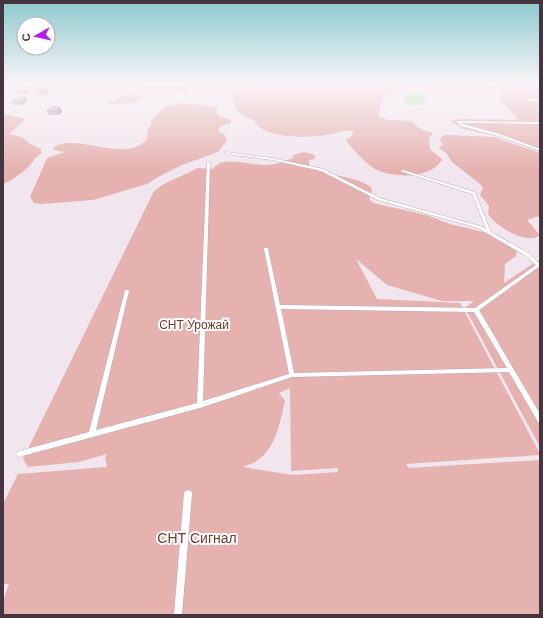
<svg xmlns="http://www.w3.org/2000/svg" width="543" height="618" viewBox="0 0 543 618" font-family="Helvetica,sans-serif">
<rect width="100%" height="100%" fill="#f2e6ee"/>
<path fill="#e5b2b0" fill-rule="evenodd" d="M243,84H400L392,92L385,95C383,102 378,110 379,117L388,120L411,121L422,130L433,133L429,138L430,149L443,160C439,162 438,166 434,168C420,178 392,177 377,170C369,167 350,147 346,140L352,136L353,131C343,130 336,134 326,135C308,138 262,139 254,120C238,115 234,108 231,92L246,88Z
M447,84H540V152L497,136L463,129L450,121L462,119L518,120L500,99V89Z
M126,95L140,96L144,99C141,102 109,106 105,104Z
M180,103C184,103 216,106 218,108L216,112L219,116L231,120V123L221,126L218,131L225,135L227,141L218,152L182,165L160,176L147,184L93,200L41,204L34,203L30,197L47,158L65,152L54,150L53,148C75,131 125,165 147,139L148,129L152,124L151,120L165,107Z
M3,114L23,118L25,120L9,134L22,137L29,143L41,149V154L35,158C33,165 11,182 3,184Z
M447,135L494,137L540,153V216L527,220L540,235C528,246 495,226 488,214L489,206L480,195L483,188L480,184L452,162L446,153L439,148L443,144L440,141L442,136Z
M304,152L315,155V159L309,160L310,167C329,177 353,175 371,187L372,191L369,199L373,203L426,215L450,224L496,235L505,239L517,249L516,256L505,264L504,283L540,259V447L465,308L474,301H442L387,285L356,259L377,299L460,303L540,454V455L406,464L409,468L540,460V615H3V601L9,584H3V504L18,474L107,467L105,458L107,454L79,462L28,467L23,459L154,191L162,185L198,168L213,169C222,154 252,166 266,165C275,165 285,161 293,158V155ZM290,388L291,471L338,468V472L292,475L243,467C247,465 252,464 255,462C276,450 280,422 285,401L279,393Z"/>
<path fill="#a5eca4" d="M410,93L425,94L427,96L423,105H407L404,102V96Z"/>
<g fill="none" stroke-linecap="round" stroke-linejoin="round">
<defs>
<path id="lane" d="M83,84H85L84,87L83,88L3,89V87L82,86Z
M489,84H494L505,86L529,87L530,88L529,89L505,88Z
M528,99H540V101H527Z
M458,121L540,122V124L461,123L463,124L500,134L540,149V151L498,136L461,126L457,122Z
M226,152L272,158L323,169L380,198L480,226L486,229L472,194L400,171L403,170L475,192L491,232L530,254L540,264V266L479,310L540,414V423L538,422L509,372L292,377L200,408L19,457L17,456L16,454L17,452L19,451L89,432L125,290H129V291L96,430L197,403L207,161L210,162L203,401L289,374L264,249V248H268V249L280,305L475,308L536,265L526,256L478,228L378,200L321,171L272,160L227,154L225,153ZM281,309L474,312L507,368L294,373Z
M188,490L191,491L192,493L182,615H174L184,493L185,491Z"/>
<path id="street" d="M52,84H58L48,88V86Z"/>
</defs>
<use href="#lane" stroke="#bda9b8" stroke-width="1"/>
<use href="#street" stroke="#bda9b8" stroke-width="2"/>
<use href="#lane" fill="#fff" fill-rule="evenodd"/>
<use href="#street" fill="#fff" fill-rule="evenodd"/>
</g>
<path fill="#b5a2b1" d="M143,84L192,85L187,91L144,88Z
M16,89L31,91L25,95H19L18,93H17Z
M36,91L49,92L44,96L37,95Z
M12,101H27L21,105H13Z
M60,107L62,112L58,115H48L47,111Z"/>
<path fill="#948490" d="M30,84H43L30,85Z
M189,84H192V85L187,91L186,87Z
M30,87L31,91L25,95L24,91Z
M48,88L49,92L44,96L43,92Z
M26,97L27,101L21,105L20,101Z
M60,107L62,112L58,115L57,111Z"/>
<path fill="#d3bcce" stroke="#948490" d="M143,84H189L186,87Z
M20,87H30L24,91H17L20,89H16Z
M41,88H48L43,92L36,91Z
M18,97H26L20,101H12Z
M51,107H60L57,111H47Z"/>
<linearGradient id="sky" x2="0" y2="1"><stop stop-color="#8dcacd"/><stop offset="0.49" stop-color="#f9f4f7"/><stop offset="1" stop-color="#f9f4f7" stop-opacity="0"/></linearGradient>
<rect width="543" height="171" fill="url(#sky)"/>
<g text-anchor="middle" stroke-width="4" stroke-linejoin="round" paint-order="stroke">
<g font-size="12" fill="#733a2c" stroke="#fff">
<text x="194" y="329">СНТ Урожай</text>
</g>
<g font-size="14" fill="#733a2c" stroke="#fff">
<text x="197" y="543">СНТ Сигнал</text>
</g>
</g>
<rect width="543" height="618" fill="none" stroke="#443541" stroke-width="8"/>
<g transform="translate(36 36) rotate(262)"><circle r="19" fill="#ffffff" stroke="#b4aeb3"/>
<path d="M0-3L7 15L0 10L-7 15Z" fill="#b81fef"/>
<text y="-6" font-size="11" font-weight="bold" text-anchor="middle" fill="#443541">С</text>
</g>
</svg>
